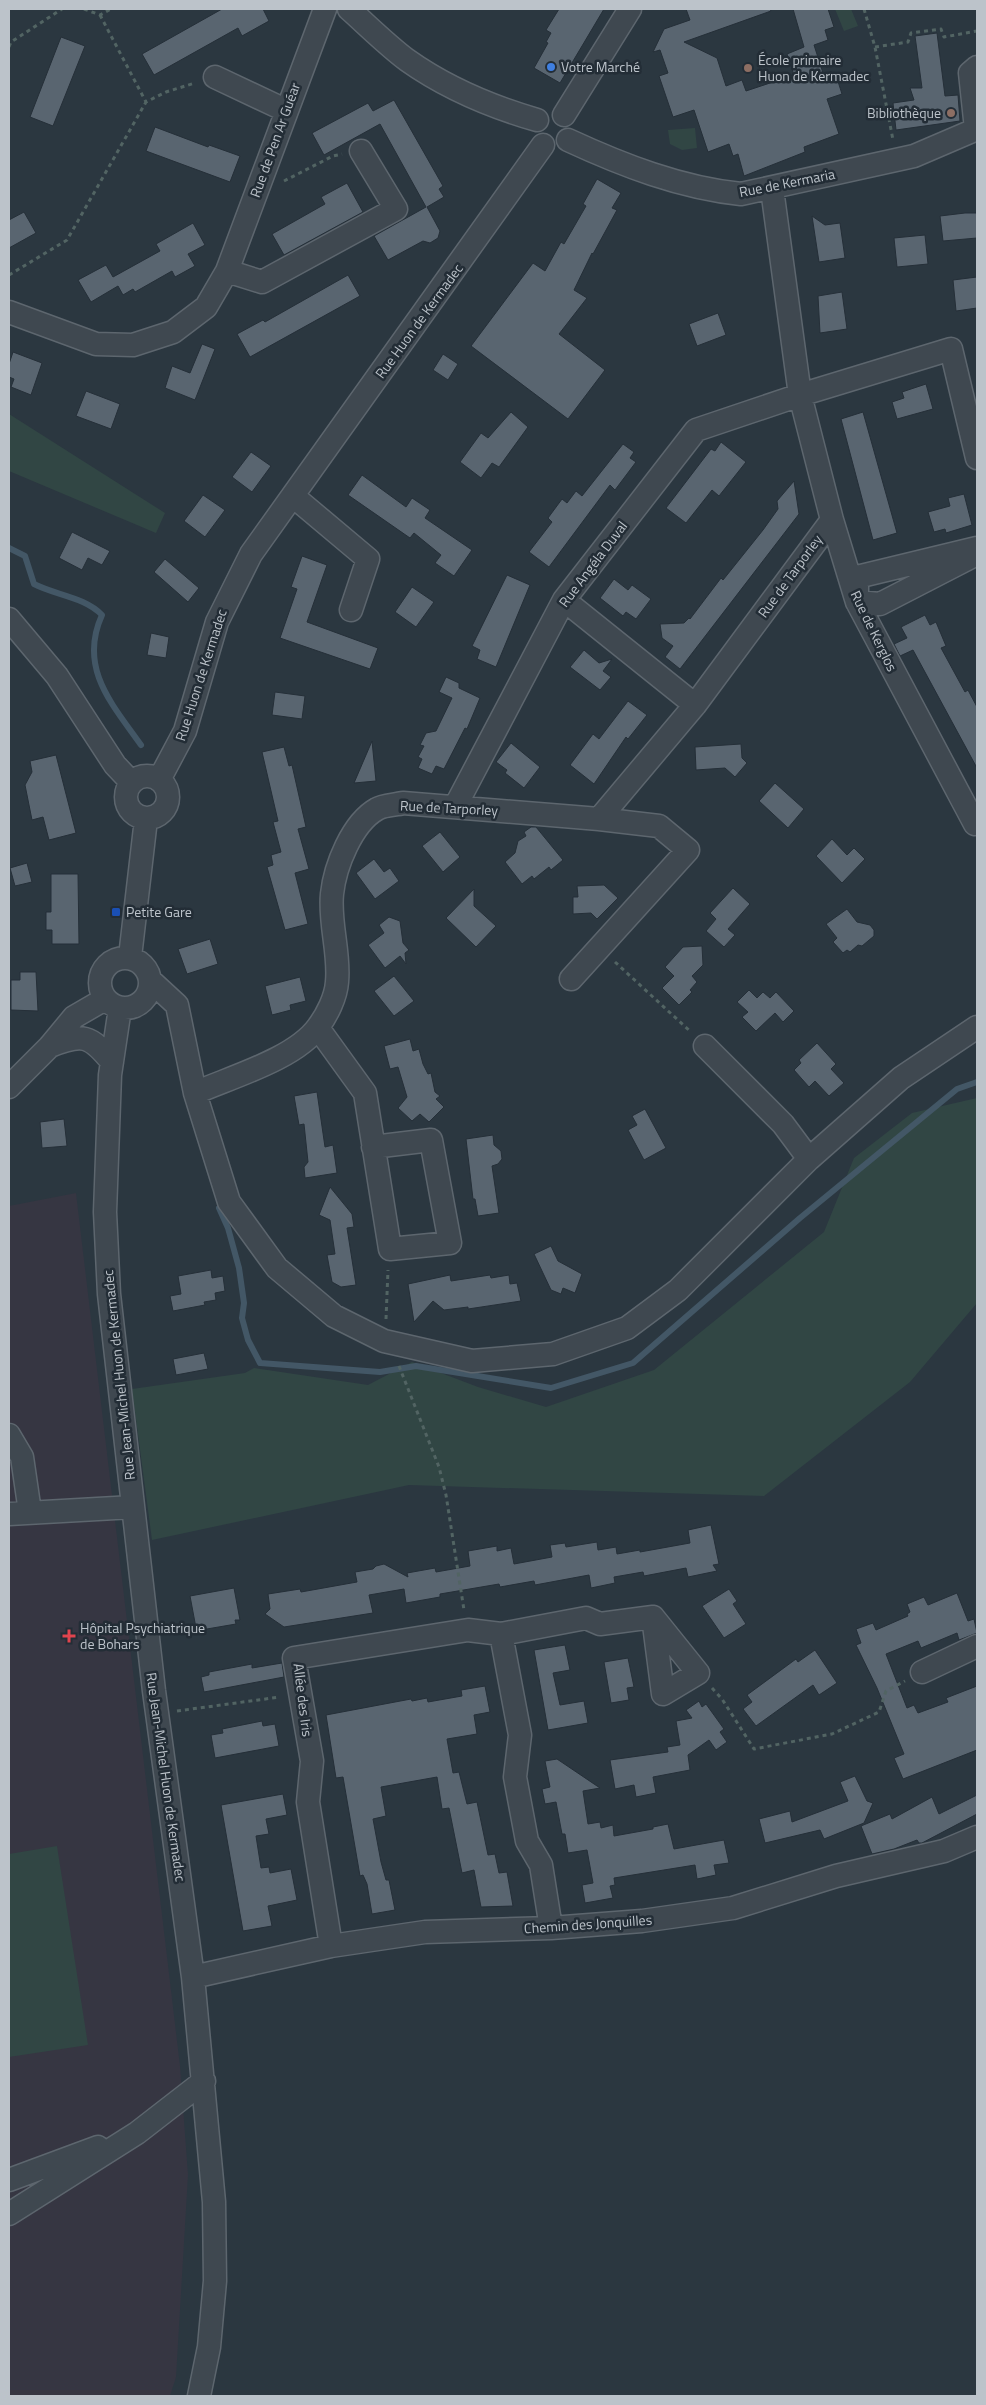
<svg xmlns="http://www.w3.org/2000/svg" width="986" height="2405" viewBox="0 0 986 2405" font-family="'Titillium Web',sans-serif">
<rect width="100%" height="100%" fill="#2b3740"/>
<path fill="#363642" d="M76,1193L180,2066L188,2175L176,2377L170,2396H9V1206Z"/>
<path fill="#314644" d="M835,9H851L858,26L844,31Z
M695,128L697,148L682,150L670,144L668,130Z
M9,414L165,513L156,533L9,471Z
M977,1098V1303L910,1382L764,1496L409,1485L152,1540L132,1389L245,1373L254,1368L368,1385L412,1362L478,1387L546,1407L654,1370L824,1232L854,1158L912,1113Z
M57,1846L88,2045L9,2057V1854Z"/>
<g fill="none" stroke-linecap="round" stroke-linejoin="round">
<path stroke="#435766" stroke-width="6" d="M9,548L25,556L34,584C55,595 85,597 102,615C78,668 112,704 141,745
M219,1208L228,1228L239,1268L244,1303L242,1318L248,1340L260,1363L380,1372L416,1366L551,1388L633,1363L800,1218L957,1089L977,1082"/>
</g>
<path fill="#596570" stroke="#252f38" d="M222,9H263L269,21L242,36L238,28L154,75L142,54Z
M559,9H604L560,83L534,68L548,43L546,42L551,33L546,30Z
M686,9H770L771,11L684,42L717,58L726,86L742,80L746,91L794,75L787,54L804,47L793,9H828L834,27L825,30L828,40L814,45L824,76L835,72L842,94L827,99L839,134L804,147L805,152L744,176L738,154L733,156L729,144L708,152L694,110L673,117L659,76L668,73L660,50L653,52L664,29L690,20Z
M937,33L945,96L958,95L960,121L896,130L893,103L914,100L910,88H922L915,36Z
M61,37L85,46L53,126L30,117Z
M394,100L443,186L439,189L444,197L427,207L440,231L438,238L430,243L423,241L388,260L374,236L426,207L380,124L324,155L312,133L368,103L373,111Z
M155,127L208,147L209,145L240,156L230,182L146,151Z
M597,179L621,193L612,208L617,210L593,254L592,253L574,290L587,298L559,334L605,370L568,419L471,346L533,263L545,271L561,242L564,244L586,206L583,204Z
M347,183L363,212L284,255L272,234L325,204L321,197Z
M24,212L36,233L9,248V220Z
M965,213H977V238L943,241L940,216Z
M812,216L825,225L840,223L845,258L819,262Z
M193,223L205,245L188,254L195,266L175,277L172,271L135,292L133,289L123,295L118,286L91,302L78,280L106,265L113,277L160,251L156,244Z
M925,235L928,264L897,267L894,238Z
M348,275L360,296L250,357L237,334L263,320L265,322Z
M977,277V308L956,311L953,280Z
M842,292L847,329L820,333L818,296Z
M718,313L726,335L697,346L689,324Z
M202,344L215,349L195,400L165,388L172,366L190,373Z
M13,352L42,363L31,395L11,387L14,379L9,377V364Z
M443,354L458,364L448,380L433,370Z
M926,384L933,409L897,419L892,402L904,398L902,392Z
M86,391L120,404L111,429L76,416Z
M511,412L528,427L499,467L492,463L481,478L460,462L481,433L488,438Z
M863,412L897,533L873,540L841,419Z
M721,442L746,462L719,496L712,490L686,523L666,508L711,449L715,451Z
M623,444L634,452L630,458L636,462L615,490L610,485L549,567L529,552L552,522L548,518L562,499L567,503L576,491L582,496Z
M251,452L271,466L252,492L232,477Z
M362,475L406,507L412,498L430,510L425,518L472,550L454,576L435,563L441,555L414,533L410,538L348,495Z
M794,481L799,514L680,669L665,657L673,646L662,638L660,624L684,623L689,618L690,619L721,578L723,580L763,530L778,509L777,501Z
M964,494L972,525L946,533L945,529L934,532L928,512L950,506L948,498Z
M203,495L225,510L205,537L184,521Z
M72,532L110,551L102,565L88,558L82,570L59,558Z
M302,556L327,565L307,622L378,648L370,669L280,638L297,589L291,587Z
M165,559L199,588L188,602L154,572Z
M507,575L530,585L496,667L477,659L480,650L472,646Z
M614,579L628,590L632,585L651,599L636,619L626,612L623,616L600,598Z
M412,587L434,602L416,627L395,612Z
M925,615L930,625L936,622L946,646L941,648L965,692L968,690L977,707V768L913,650L900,656L894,644L907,638L901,627Z
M151,633L169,637L166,658L147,655Z
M584,650L599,663L612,659L603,671L611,677L600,690L570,667Z
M446,677L459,683V688L480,698L467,729L465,728L444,769L436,766L432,774L418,768L422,759L418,757L424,746L420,745L426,733L436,731L452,698L439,692Z
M275,692L305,696L302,719L272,715Z
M628,701L647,715L628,739L626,737L594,784L570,765L593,734L599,739Z
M372,741L376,781L354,783Z
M511,743L540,767L524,788L505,773L507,770L496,762Z
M741,744L742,758L747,763L735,777L725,768L696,770L695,747Z
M284,747L289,766L292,765L306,827L298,829L309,869L295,873L308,924L285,930L267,867L273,865L271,855L281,852L273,822L278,821L262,752Z
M56,755L76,833L49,840L43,817L32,820L25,785L32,772L30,761Z
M775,783L804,809L788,828L759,801Z
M531,827H536L563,860L551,870L549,867L534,879L532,876L522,884L505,862L515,853L518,841L526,836L524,832Z
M440,832L460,857L443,872L422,846Z
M832,839L847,855L854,848L865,859L842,883L816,856Z
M374,859L384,872L390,868L399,881L375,899L356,873Z
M27,863L32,882L15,886L10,868Z
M51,874H78L79,944H52V930H46V912H51Z
M604,885L618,898L597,919L591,913L573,914V897H578L577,886Z
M733,888L750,904L728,929L735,935L724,947L706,931L716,919L710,913Z
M474,889V906L496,926L476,947L446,918Z
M847,909L857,922L870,925L874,930V936L862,946L858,945L850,952L847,950L843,953L833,942L837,938L826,924Z
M389,917L400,921L403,943L409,950L405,953L406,964L400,956L385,968L368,945L384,933L379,925Z
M210,939L218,964L187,974L178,949Z
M702,946L703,965L692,976L697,982L690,990L692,992L679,1005L662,988L674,976L665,967L683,947Z
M20,972H36L38,1011L11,1010V980H20Z
M394,976L414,1001L394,1016L374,991Z
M300,977L306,1001L290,1005L291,1010L272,1015L265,986Z
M749,990L757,998L763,992L770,998L776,992L794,1011L783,1022L775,1013L756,1031L742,1017L748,1012L737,1002Z
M410,1039L413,1051L419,1049L423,1064L428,1074L431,1073L435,1092L440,1096L436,1099L444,1107L429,1122L420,1114L412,1121L398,1108L407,1097L398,1067L390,1069L384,1046Z
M817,1043L836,1064L831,1069L844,1083L829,1096L815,1081L809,1087L794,1070L801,1063L799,1060Z
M317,1092L325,1147L333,1145L337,1173L305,1178L304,1167L308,1162L304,1124L299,1125L294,1096Z
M645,1109L666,1148L644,1160L628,1130L637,1125L632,1116Z
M64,1119L67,1146L42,1148L40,1122Z
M493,1135L494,1145L501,1151L502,1159L498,1164L492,1166L499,1213L478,1216L475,1199H473L466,1139Z
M330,1187L352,1214L354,1227L347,1228L356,1285L341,1287L332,1282L327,1255L335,1254L330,1220L319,1215Z
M551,1246L558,1261L582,1274L575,1293L563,1288L561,1294L551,1290L534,1254Z
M211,1270L212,1278L223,1276L225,1291L215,1293L216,1300L204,1302L205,1305L173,1311L170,1296L181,1294L178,1276Z
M450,1275L451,1281L490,1275L491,1278L509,1275L510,1284L517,1283L521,1301L468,1309V1307L444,1310L433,1301L414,1322L408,1284Z
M204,1353L208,1369L176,1375L173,1359Z
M711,1525L719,1564L713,1565L717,1571L688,1577L686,1568L644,1576L643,1572L614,1577L615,1583L591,1588L589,1575L535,1585L534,1581L500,1587L499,1584L440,1594V1597L406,1603L404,1589L369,1595L373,1613L284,1627L265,1614L270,1609L268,1594L300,1589L301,1592L357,1582L355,1572L373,1569L376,1566L384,1564L408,1577L407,1573L435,1568L436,1572L470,1566L468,1551L497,1546V1551L511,1548L514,1564L552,1557L550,1545L565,1543L566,1547L597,1542L598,1550L616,1547L617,1554L640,1550V1552L690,1543L688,1530Z
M234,1588L240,1620H235L236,1624L201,1630V1627L196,1628L190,1596Z
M729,1589L737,1601L733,1604L746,1624L724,1638L702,1606Z
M957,1593L968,1621L974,1619L977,1633L959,1640L957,1633L921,1648L918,1641L886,1654L907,1708L914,1705L918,1713L948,1702L946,1698L977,1686V1750L903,1779L894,1758L904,1754L877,1688L856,1645L861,1643L856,1629L873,1623L876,1630L908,1616L907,1614L910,1612L907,1604L924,1597L928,1605Z
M565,1645L570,1670L553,1673L560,1705L584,1701L588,1723L548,1730L534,1650Z
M815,1650L837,1683L819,1695L813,1685L756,1726L743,1709L752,1702L747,1695L796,1659L798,1662Z
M628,1658L634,1687L627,1688L629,1700L611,1703L604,1662Z
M282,1663L284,1677L204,1692L201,1677L209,1675V1672L252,1664V1668Z
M485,1686L490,1712L474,1715L477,1734L447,1739L453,1773L459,1772L467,1804L477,1802L488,1855L495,1854L499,1873L507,1872L513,1906L481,1907L474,1870L462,1873L449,1808L442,1809L437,1777L381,1787L386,1816L373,1819L381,1862L386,1880H389L395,1910L372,1914L367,1884L363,1875L360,1876L343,1777L336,1778L326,1715L411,1699L412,1701L427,1698L428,1702L462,1696L461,1690Z
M699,1701L702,1707L706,1704L724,1729L720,1732L727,1742L716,1750L709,1740L688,1755L690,1770L653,1777L656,1793L636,1797L634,1785L615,1789L610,1760L668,1752L667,1747L680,1745L676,1721L692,1718L686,1710Z
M262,1721L263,1726L275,1724L279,1746L215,1758L211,1735L223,1733L222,1729Z
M557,1759L600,1788L583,1791L588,1824L600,1822L601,1828L613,1825L614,1836L653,1829V1827L668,1824L674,1849L724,1840L729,1863L714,1865L716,1875L697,1879L695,1865L614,1878L615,1885L610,1886L613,1898L585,1903L582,1885L593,1883L587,1850L568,1853L565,1834H562L556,1802L545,1804L542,1789L550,1787L545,1761Z
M855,1776L867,1801L873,1803L864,1823L824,1839L820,1830L765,1843L759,1819L790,1811L792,1822L848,1801L840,1782Z
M283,1794L287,1815L266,1819L269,1834L256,1836L261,1868L269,1867L270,1873L291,1869L297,1900L268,1906L272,1926L243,1931L221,1805Z
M977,1795V1814L922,1843H919L917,1840L894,1849L872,1854L861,1826L890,1814L892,1819L932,1797L939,1814Z"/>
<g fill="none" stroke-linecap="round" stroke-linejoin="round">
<defs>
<path id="minor" d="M349,9C368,26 387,45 407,60C445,87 492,107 537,120
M215,77L285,110
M564,115L630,9
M976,129L970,73L977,67
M568,140C622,165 681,188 741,194L914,156L977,129
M772,189L800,395L832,520L857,602L975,824L977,822
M227,271L262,282L396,209L361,151
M9,312L96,344L133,345L173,332L206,307L227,271L325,9
M293,496L368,559L351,610
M977,548L857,577V602L880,604L977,554
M564,600L695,705
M9,619L57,676L115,765L131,782
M126 797a21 21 0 1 1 42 0a21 21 0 1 1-42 0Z
M159,780L185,731L217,622L251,554L543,145
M455,807L564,600L696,430L800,395L951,349L977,458
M130,957L146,819
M100 983a25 25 0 1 1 50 0a25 25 0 1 1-50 0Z
M571,979L688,850L659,826L599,819
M151,981L177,1005L195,1093L229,1202L277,1268L334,1316L384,1341L472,1361L553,1354L627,1328L678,1290L809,1159L901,1078L977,1027
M120,1008L110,1075L105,1212L109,1294L154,1691L193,1977L214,2202L215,2281L209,2347L199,2396
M318,1028L365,1093L390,1249L450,1243L431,1140L373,1147
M50,1046C83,1033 90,1035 112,1062
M705,1046L783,1124L809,1159
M9,1087L50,1046L74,1017L105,999
M195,1093C231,1077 295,1059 318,1027C327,1015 336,997 337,982C340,953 329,923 332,894C335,866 352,823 377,809C383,805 395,805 403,803L599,819L695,705L832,520
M9,1435L22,1457L30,1512
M9,1514L133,1507
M501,1634L520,1735L515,1777L527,1841L541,1865L551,1928
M922,1672L977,1646
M331,1946L308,1802L312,1761L294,1658L468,1630L501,1634L586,1618L600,1624L653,1617L663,1694L698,1673L653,1617
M193,1977L331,1946L425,1932L551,1928L642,1921L733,1908L836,1876L944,1851L977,1837
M9,2180L98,2147
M9,2214L137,2133L204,2081"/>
</defs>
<use href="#minor" stroke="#5d666e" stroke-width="25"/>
<path stroke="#526463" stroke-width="3" stroke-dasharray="4 4" stroke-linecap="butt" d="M84,9L100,15L111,9
M864,9L875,47L893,140
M100,15L146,102L166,92L195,83
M9,47L11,42L62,9
M875,47L908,42L911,33L941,29L944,37L977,31
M284,181L333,156L342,154
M9,275L67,240L146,102
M615,962L691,1032
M386,1319L388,1270
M399,1366L439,1467L446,1495L464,1610
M712,1688L722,1699L754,1749L832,1734L879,1712L886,1691L905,1681
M177,1711L280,1697"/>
<use href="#minor" stroke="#3f4850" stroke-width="22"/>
</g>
<circle fill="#3f7fe0" stroke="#232d36" stroke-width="2" cx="551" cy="67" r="5"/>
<g fill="#8d6e63" stroke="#232d36" stroke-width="2">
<circle cx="748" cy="68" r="5"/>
<circle cx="951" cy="113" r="5"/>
</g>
<rect fill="#1a4fb4" stroke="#232d36" stroke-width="2" x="111" y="907" width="10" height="10" rx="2.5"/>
<path fill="#e0444e" stroke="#232d36" stroke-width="2" d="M66.5 1628.5h5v5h5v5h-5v5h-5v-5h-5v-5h5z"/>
<g text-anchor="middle" stroke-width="5" stroke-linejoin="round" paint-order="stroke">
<g font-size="14" fill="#bcc3ca" stroke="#232d36" text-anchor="start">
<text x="758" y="65">École primaire<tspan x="758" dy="16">Huon de Kermadec</tspan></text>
<text x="561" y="72">Votre Marché</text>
<text x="941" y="118" text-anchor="end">Bibliothèque</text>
<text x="126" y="917">Petite Gare</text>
<text x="80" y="1633">Hôpital Psychiatrique<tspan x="80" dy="16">de Bohars</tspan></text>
</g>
<g font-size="14" fill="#bcc3ca" stroke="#232d36">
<text transform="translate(275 140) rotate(-70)" y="5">Rue de Pen Ar Guéar</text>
<text transform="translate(787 183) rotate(-11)" y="5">Rue de Kermaria</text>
<text transform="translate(419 321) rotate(-54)" y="5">Rue Huon de Kermadec</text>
<text transform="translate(593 564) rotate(-53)" y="5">Rue Angéla Duval</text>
<text transform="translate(790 576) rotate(-54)" y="5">Rue de Tarporley</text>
<text transform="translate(874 631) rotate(64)" y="5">Rue de Kerglos</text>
<text transform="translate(201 675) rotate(-72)" y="5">Rue Huon de Kermadec</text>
<text transform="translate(449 808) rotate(3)" y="5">Rue de Tarporley</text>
<text transform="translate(119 1375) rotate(-96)" y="5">Rue Jean-Michel Huon de Kermadec</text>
<text transform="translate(303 1700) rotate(83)" y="5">Allée des Iris</text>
<text transform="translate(166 1777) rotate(82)" y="5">Rue Jean-Michel Huon de Kermadec</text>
<text transform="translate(588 1924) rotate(-4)" y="5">Chemin des Jonquilles</text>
</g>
</g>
<rect width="986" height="2405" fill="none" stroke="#bcc3ca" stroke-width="20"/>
</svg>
